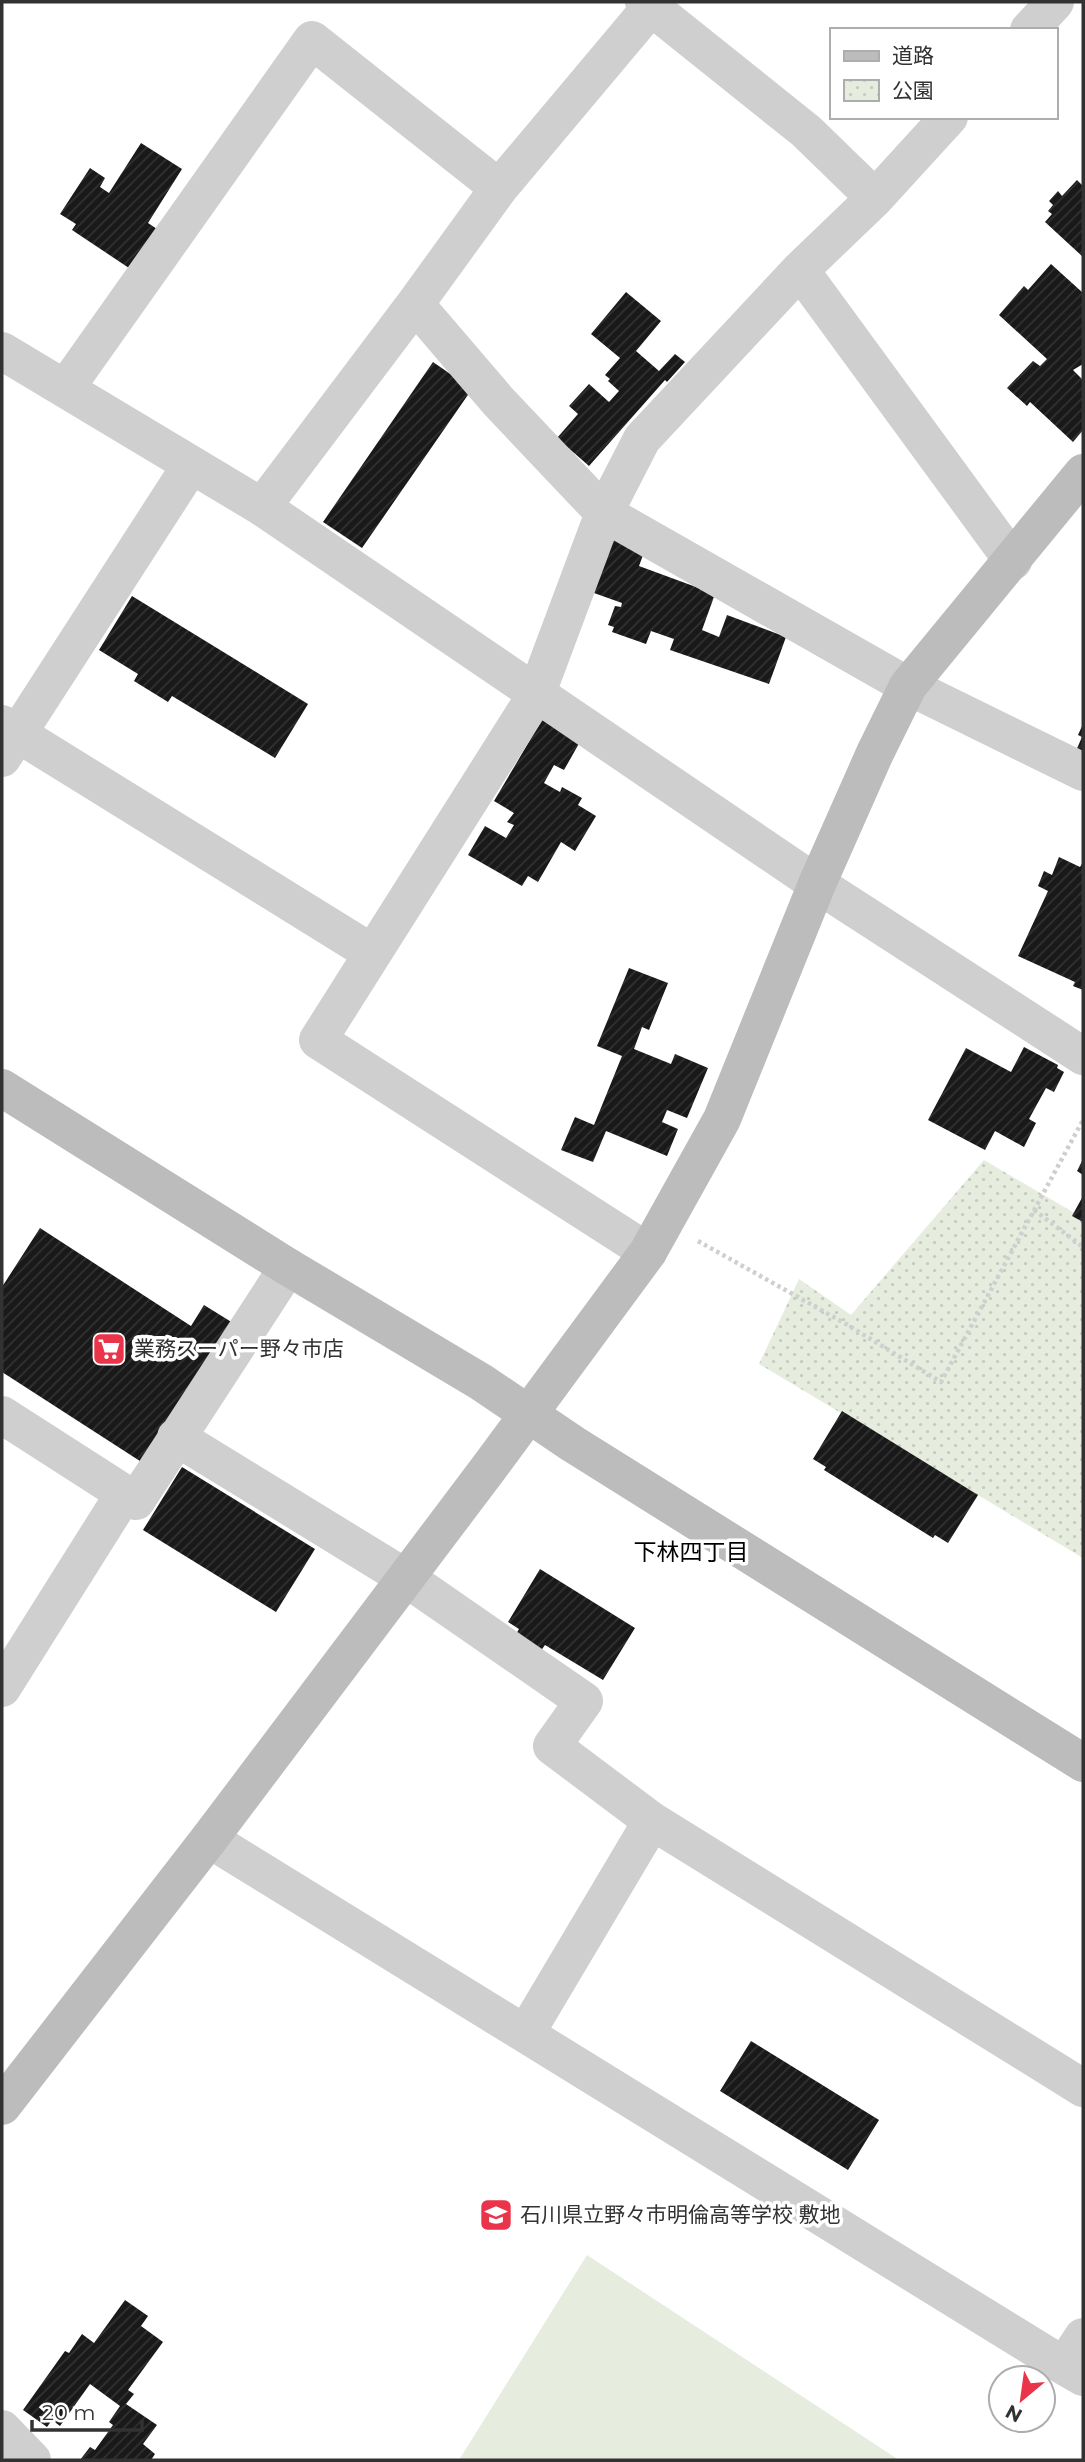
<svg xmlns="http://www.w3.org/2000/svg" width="1085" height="2462" viewBox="0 0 1085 2462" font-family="Montserrat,'Noto Sans JP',sans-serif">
<defs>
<pattern id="park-dots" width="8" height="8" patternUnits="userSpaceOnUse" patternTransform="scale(1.75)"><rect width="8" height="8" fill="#e6ecde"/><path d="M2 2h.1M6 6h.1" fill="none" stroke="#c6cbbf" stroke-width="1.8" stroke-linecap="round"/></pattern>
<pattern id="building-hatch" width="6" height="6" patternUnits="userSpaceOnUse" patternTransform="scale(1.75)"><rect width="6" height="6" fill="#191919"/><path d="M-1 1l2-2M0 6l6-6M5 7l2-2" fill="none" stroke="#323232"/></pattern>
</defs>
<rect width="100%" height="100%" fill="#fff"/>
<path fill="url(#park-dots)" d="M984,1160L1083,1218V1558L759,1364L799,1279L851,1315Z"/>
<path fill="#e6ecde" d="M587,2255L899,2460H459Z"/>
<path fill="url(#building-hatch)" d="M141,143L182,169L148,223L157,229L129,268L72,230L76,224L60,214L90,168L105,178L100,187L109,193Z
M1077,180L1083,186V257L1045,222L1052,214L1048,211L1053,205L1049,201L1058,191L1062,196Z
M1051,264L1083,293V364L1073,370L1083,380V430L1073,442L1030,402L1027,406L1007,388L1033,361L1040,366L1047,359L999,315L1024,286L1028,290Z
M626,292L661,321L636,351L659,371L675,354L685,362L667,382L665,380L589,466L557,438L578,414L569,406L589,384L609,402L619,391L608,381L610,379L605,375L620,358L591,334Z
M433,362L472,389L362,548L323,522Z
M611,534L646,547L639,566L715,594L702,630L719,637L727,615L786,637L769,684L670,650L674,639L651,631L646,644L612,632L614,627L608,625L615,606L621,607L622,603L594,593Z
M132,596L308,704L275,758L172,696L168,702L134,681L138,674L99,650Z
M543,718L581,740L564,770L554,765L544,783L560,792L562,787L582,798L578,805L596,816L575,851L561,842L538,882L528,876L522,886L468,855L485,826L506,838L514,825L507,822L514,813L494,801Z
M1083,724V757L1075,753L1082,737L1078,735Z
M1059,857L1080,867L1083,862V990L1073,986L1075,982L1018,956L1048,891L1038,886L1044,871L1052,875Z
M629,968L668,983L649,1030L642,1027L634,1049L671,1064L675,1054L708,1068L687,1118L667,1110L662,1122L678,1129L667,1156L606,1131L593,1162L561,1150L575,1117L594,1125L622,1056L597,1046Z
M1024,1047L1058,1065L1057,1068L1064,1072L1054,1092L1046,1088L1029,1119L1036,1123L1024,1147L995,1131L985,1150L928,1120L966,1048L1011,1072Z
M1083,1159V1175L1077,1171Z
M1083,1196V1222L1072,1216Z
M40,1228L191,1326L204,1305L233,1323L143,1463L2,1372V1287Z
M842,1411L978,1495L948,1543L935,1535L933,1538L824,1470L826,1467L813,1459Z
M182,1467L315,1549L276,1612L143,1530Z
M540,1569L635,1628L603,1680L545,1645L540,1652L515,1636L519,1629L508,1622Z
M751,2041L879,2120L848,2170L720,2091Z
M125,2300L148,2316L141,2326L163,2342L128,2390L134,2394L126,2404L157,2425L143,2444L155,2454L151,2460H80L90,2447L95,2450L113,2425L109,2422L120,2406L90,2384L60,2426L52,2420L47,2427L23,2410L65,2351L69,2353L82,2334L94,2343Z"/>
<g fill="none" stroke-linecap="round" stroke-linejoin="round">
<path stroke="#cfcfcf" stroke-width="4.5" stroke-dasharray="3.5 3.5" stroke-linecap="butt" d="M1034,1210L1083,1247
M698,1241L846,1324L941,1382L1083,1120"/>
<path stroke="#cfcfcf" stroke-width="38" d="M644,2L651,7L499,188L415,304L498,401L604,513L908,686L1083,772
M651,7L806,131L875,198
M1029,30L1055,2
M800,270L1013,561
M2,351L262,507L817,884L1083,1056
M65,389L312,40L499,188
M262,507L415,304
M2,724L372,953
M2,758L191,465
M648,1252L318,1040L536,695L604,513L642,439L800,270L875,198L949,117
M2,1415L136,1501L288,1267
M176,1437L406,1578L584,1701L552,1746L652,1821
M2,1688L124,1494
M209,1839L1064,2366
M526,2033L652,1821L1083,2088
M1083,2337L1064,2366L1083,2377
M2,2429L32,2460"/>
<path stroke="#bcbcbc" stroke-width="38" d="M2,1088L288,1267L481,1382L573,1444L1083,1763
M2,2106L209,1839L488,1469L648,1252L722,1119L817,884L875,753L908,686L1083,473"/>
</g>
<defs>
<symbol id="supermarket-square" viewBox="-11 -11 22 22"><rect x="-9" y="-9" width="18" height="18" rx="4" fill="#ea344a" stroke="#fff"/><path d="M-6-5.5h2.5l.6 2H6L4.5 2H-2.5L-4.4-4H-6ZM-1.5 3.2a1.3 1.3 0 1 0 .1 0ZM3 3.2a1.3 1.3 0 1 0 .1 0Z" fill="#fff"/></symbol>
<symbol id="school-square" viewBox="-11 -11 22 22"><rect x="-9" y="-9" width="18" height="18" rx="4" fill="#ea344a" stroke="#fff"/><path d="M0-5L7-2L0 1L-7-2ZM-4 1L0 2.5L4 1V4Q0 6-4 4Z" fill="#fff"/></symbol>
</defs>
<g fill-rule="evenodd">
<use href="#supermarket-square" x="90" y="1330" width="38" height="38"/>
<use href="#school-square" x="477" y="2196" width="38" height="38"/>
</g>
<g text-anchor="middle" stroke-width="7" stroke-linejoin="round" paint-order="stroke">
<g font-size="21" fill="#323232" stroke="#fff" text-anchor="start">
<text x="134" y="1356">業務スーパー野々市店</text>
<text x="520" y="2222">石川県立野々市明倫高等学校 敷地</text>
</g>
<g font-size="23" fill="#000" stroke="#fff">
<text x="691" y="1560">下林四丁目</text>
</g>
</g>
<rect width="1085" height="2462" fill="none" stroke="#323232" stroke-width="7"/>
<rect x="830" y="28" width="228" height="91" fill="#ffffff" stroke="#adadad" stroke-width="2"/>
<rect x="844" y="51" width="35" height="10" fill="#bcbcbc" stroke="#adadad" stroke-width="2"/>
<text x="892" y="63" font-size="21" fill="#323232">道路</text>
<rect x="844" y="80" width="35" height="21" fill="url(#park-dots)" stroke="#adadad" stroke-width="2"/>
<text x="892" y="98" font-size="21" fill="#323232">公園</text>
<g transform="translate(1022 2399) rotate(209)"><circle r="33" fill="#ffffff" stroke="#adadad" stroke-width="2"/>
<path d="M0-5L12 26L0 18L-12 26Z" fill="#ea344a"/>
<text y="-10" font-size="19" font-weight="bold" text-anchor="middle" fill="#323232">N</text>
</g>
<path d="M32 2420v10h110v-10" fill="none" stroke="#323232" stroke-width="3.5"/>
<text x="42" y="2420" font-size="21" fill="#323232" stroke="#ffffff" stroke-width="5" paint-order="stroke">20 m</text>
</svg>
